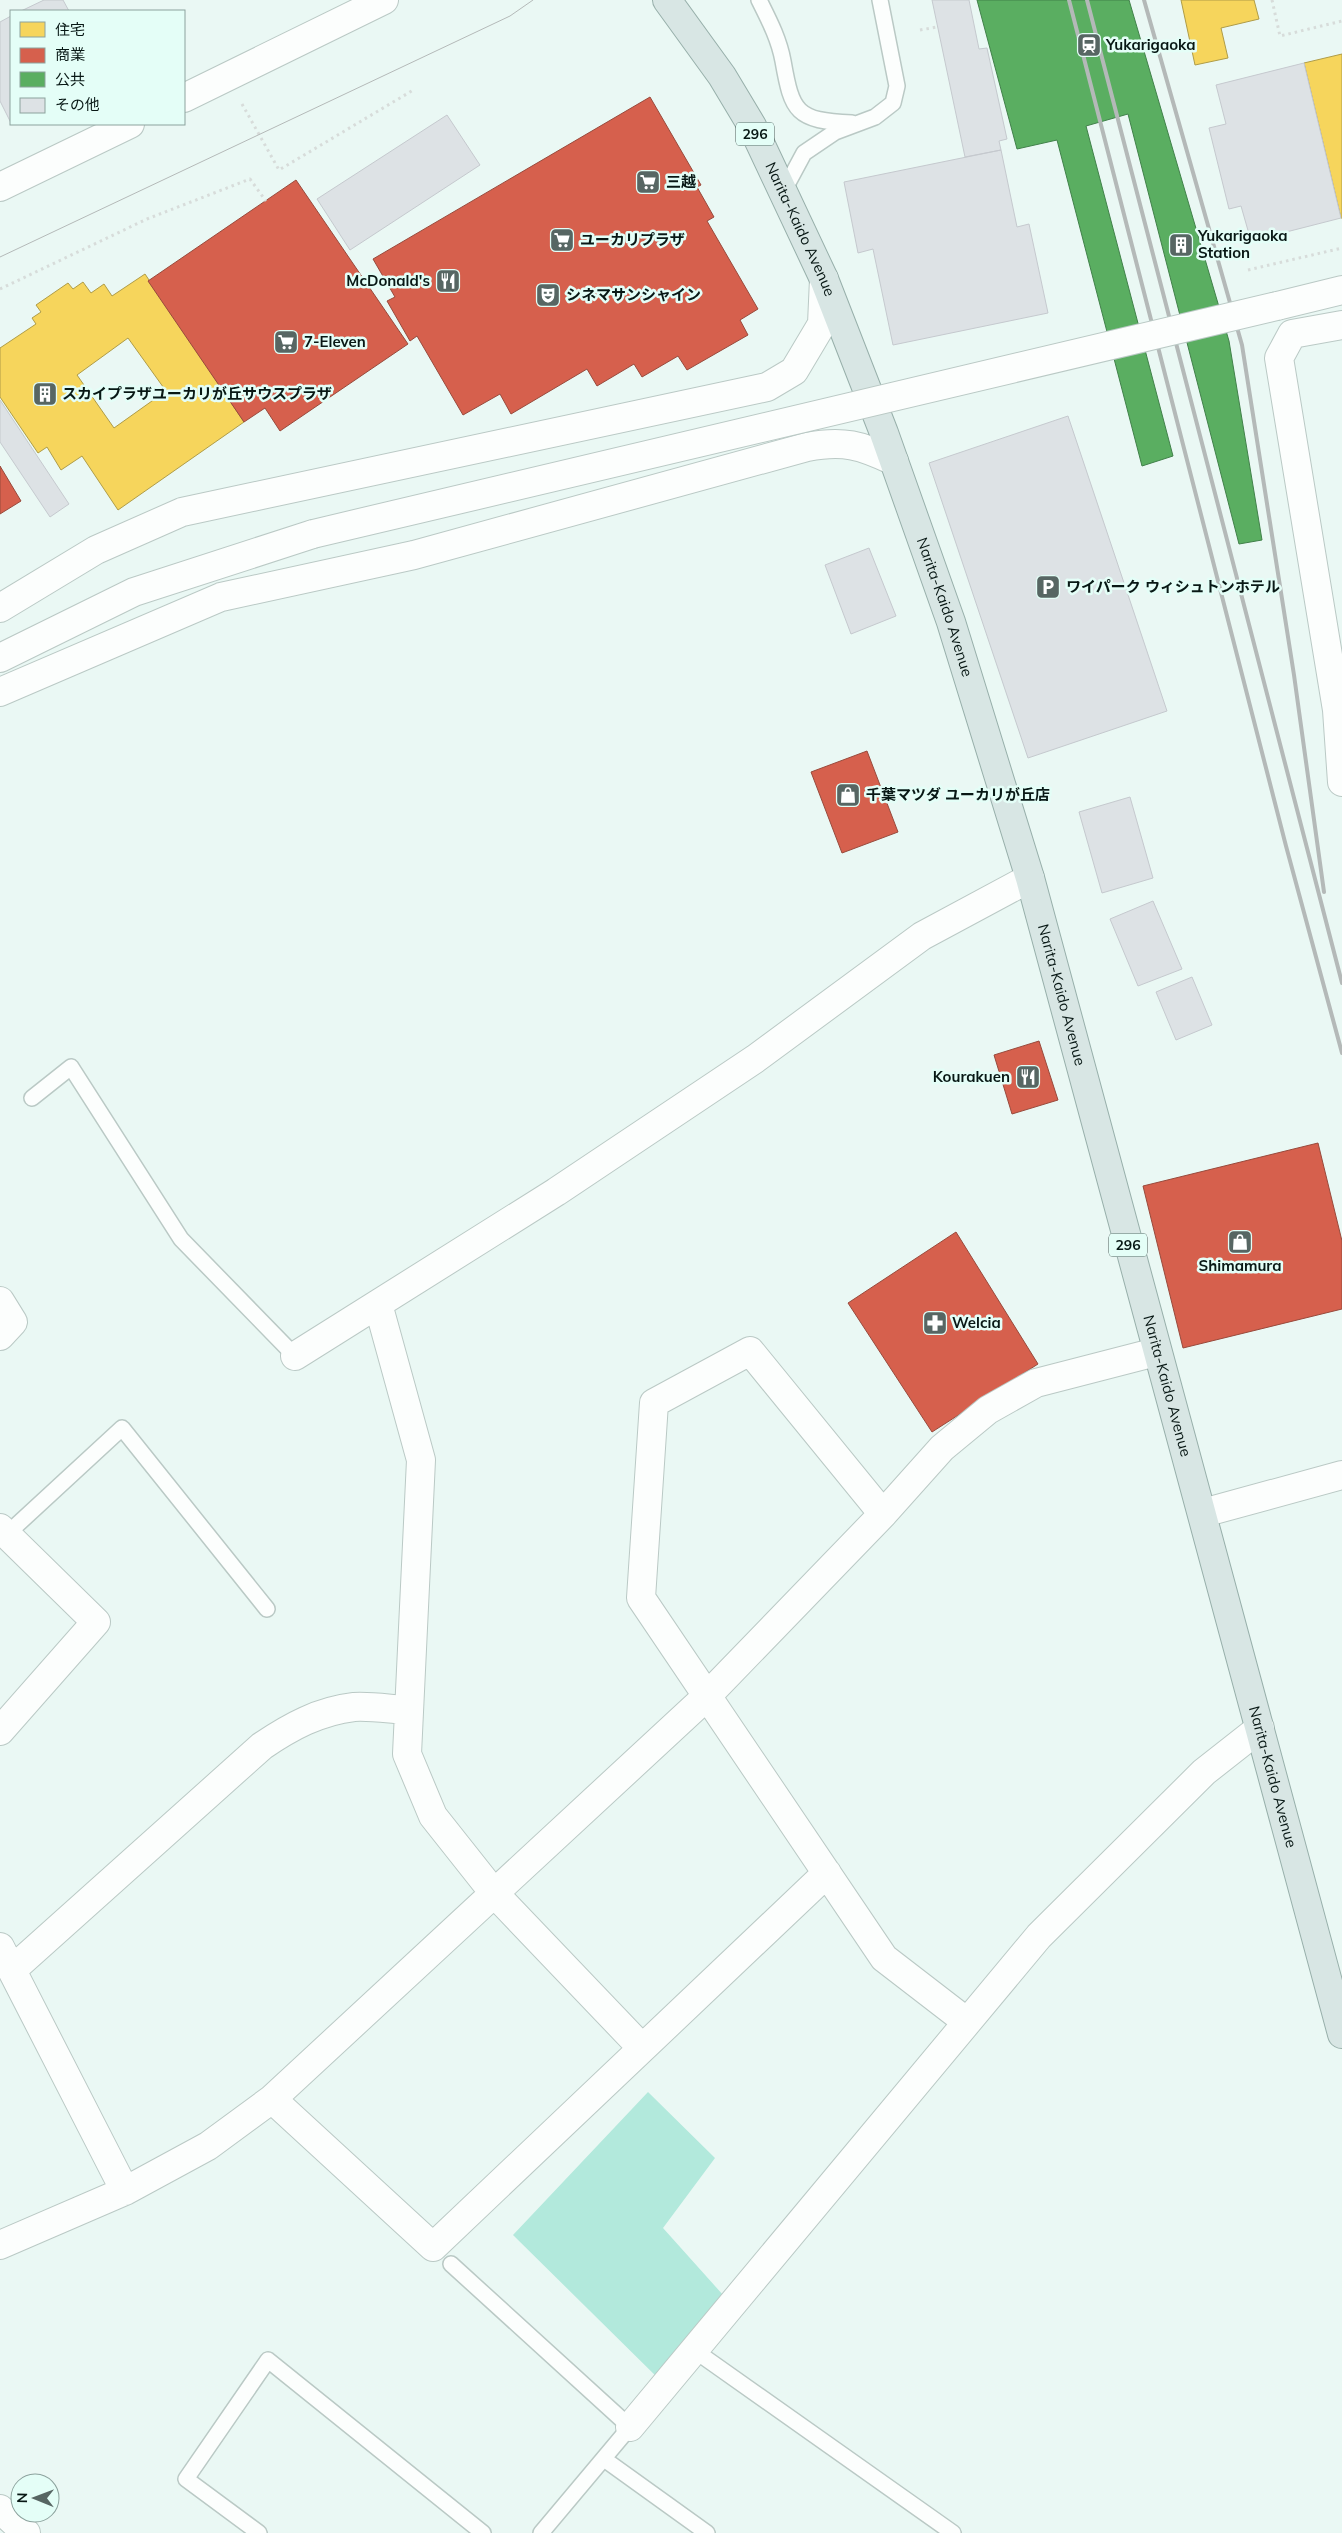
<svg xmlns="http://www.w3.org/2000/svg" width="1342" height="2533" viewBox="0 0 1342 2533" font-family="Mulish,'Noto Sans JP',sans-serif">
<rect width="100%" height="100%" fill="#eaf8f4"/>
<path fill="#b2e9dc" d="M648,2092L715,2158L663,2228L732,2305L665,2385L513,2235Z"/>
<path fill="#f6d55c" stroke="#af9c47" fill-rule="evenodd" d="M1181,0H1254L1259,19L1221,28L1228,58L1195,65Z
M1342,54V218H1341L1304,63Z
M145,274L244,422L118,510L82,456L61,470L47,447L38,453L0,397V348L36,324L32,318L41,312L36,305L68,283L73,289L83,282L91,293L104,284L112,296ZM128,338L166,391L114,428L77,375Z"/>
<path fill="#d6604d" stroke="#984a3c" d="M650,97L701,185L697,187L714,217L707,221L758,309L740,320L748,335L687,370L678,356L642,377L634,364L597,386L587,369L511,414L500,394L463,415L417,336L410,341L387,301L395,297L373,259Z
M296,180L408,344L280,431L265,408L244,422L148,281Z
M0,466L21,501L0,514Z
M867,751L898,832L842,853L811,772Z
M1039,1041L1058,1100L1012,1114L994,1055Z
M1318,1143L1342,1241V1309L1183,1348L1143,1186Z
M956,1232L1038,1364L932,1432L848,1303Z"/>
<path fill="#5aae61" stroke="#41814a" d="M977,0H1129L1229,341L1262,540L1239,544L1128,114L1086,126L1173,456L1142,466L1057,140L1017,149Z"/>
<path fill="#dde2e5" stroke="#c5c9ce" d="M44,0H63L69,11H21Z
M932,0H969L979,49L987,48L1007,139L999,141L1001,150L965,157Z
M11,16V123L0,101V22Z
M1304,63L1341,218L1251,241L1241,206L1229,209L1209,128L1226,124L1216,85Z
M447,115L480,165L350,250L317,199Z
M1001,150L1017,227L1029,224L1048,313L893,345L873,249L858,253L844,182Z
M0,400L69,504L50,517L0,442Z
M1068,416L1167,711L1028,758L929,463Z
M869,548L896,616L851,634L825,565Z
M1130,797L1153,878L1102,893L1079,812Z
M1153,901L1182,969L1138,986L1110,919Z
M1192,977L1212,1025L1176,1040L1156,992Z"/>
<g fill="none" stroke-linecap="round" stroke-linejoin="round">
<defs>
<path id="service" d="M759,0C769,20 779,39 783,61C792,112 796,121 852,123
M783,192L804,153L835,132L875,117L893,103L897,86L880,0
M32,1098L71,1067L181,1239L295,1356
M6,1535L122,1428L267,1609
M451,2264L630,2427L541,2533
M694,2350L953,2533
M604,2459L707,2533
M259,2533L186,2479L268,2360L483,2533"/>
<path id="minor" d="M1342,325L1292,334L1279,358L1337,710L1342,782
M0,608L96,550L182,512L767,387L794,371L822,324L824,279
M0,692L221,597L414,555L807,447C843,440 861,445 894,461
M0,1301L13,1322L0,1336
M378,1304L421,1460L407,1754L433,1816L494,1893L642,2048
M295,1356L556,1192L755,1059L922,936L1030,878
M1203,1513L1342,1475
M883,1514L750,1351L654,1403L641,1598L884,1958L967,2022
M0,1528L96,1622L0,1731
M0,1947L125,2191
M12,1970L262,1746C290,1727 319,1711 354,1707C371,1706 390,1709 407,1710
M272,2099L433,2247L827,1873
M0,2245L125,2191L208,2146L272,2099L706,1697L883,1514L942,1448L988,1410L1036,1383L1156,1352
M630,2427L1039,1936L1204,1772L1260,1728
M0,2509L26,2533"/>
<path id="tertiary" d="M184,98L384,0
M0,187L130,124
M1277,306L1342,290
M0,658L134,592L313,534"/>
<g id="trunk">
<path id="s1" d="M667,0L722,76L752,126L824,279L884,433L951,622L1030,878L1342,2034"/>
</g>
</defs>
<use href="#service" stroke="#bac9c5" stroke-width="18"/>
<use href="#minor" stroke="#bac9c5" stroke-width="30"/>
<use href="#tertiary" stroke="#bac9c5" stroke-width="30"/>
<use href="#trunk" stroke="#97afaa" stroke-width="30"/>
<path stroke="#d7dcda" stroke-width="3" stroke-dasharray="2.5 4" stroke-linecap="butt" d="M1272,0L1280,36L1342,21
M920,30L937,27
M242,104L279,170L415,89
M1248,270L1342,248
M0,289L147,219L250,179L266,201"/>
<use href="#service" stroke="#fcfefd" stroke-width="15"/>
<use href="#minor" stroke="#fcfefd" stroke-width="28"/>
<use href="#tertiary" stroke="#fcfefd" stroke-width="28"/>
<use href="#trunk" stroke="#d8e6e4" stroke-width="28"/>
<path stroke="#b4b9b8" stroke-width="1" d="M0,257L510,16L533,0"/>
<path stroke="#b4b9b8" stroke-width="4" d="M1069,0L1286,846L1342,1053
M1087,0L1342,983
M1144,0L1242,345L1294,675L1324,892"/>
<defs>
<path id="tertiary-bridge" d="M313,534L1277,306"/>
</defs>
<use href="#tertiary-bridge" stroke="#bac9c5" stroke-width="30" stroke-linecap="butt"/>
<use href="#tertiary-bridge" stroke="#fcfefd" stroke-width="28"/>
</g>
<defs>
<symbol id="station-square" viewBox="-11 -11 22 22"><rect x="-9" y="-9" width="18" height="18" rx="4" fill="#576663" stroke="#e4fef7"/><path d="M-3-6H3Q5-6 5-4V2Q5 4 3 4L4.5 6H3L1.5 4h-3L-3 6H-4.5L-3 4Q-5 4-5 2V-4Q-5-6-3-6ZM-3.5-4v3h7v-3ZM-3.5 1v1.5H-2V1ZM2 1v1.5H3.5V1Z" fill="#fff"/></symbol>
<symbol id="supermarket-square" viewBox="-11 -11 22 22"><rect x="-9" y="-9" width="18" height="18" rx="4" fill="#576663" stroke="#e4fef7"/><path d="M-6-5.5h2.5l.6 2H6L4.5 2H-2.5L-4.4-4H-6ZM-1.5 3.2a1.3 1.3 0 1 0 .1 0ZM3 3.2a1.3 1.3 0 1 0 .1 0Z" fill="#fff"/></symbol>
<symbol id="building-square" viewBox="-11 -11 22 22"><rect x="-9" y="-9" width="18" height="18" rx="4" fill="#576663" stroke="#e4fef7"/><path d="M-4-6H4V6H1V3H-1V6H-4ZM-2.5-4.3h1.7v1.8h-1.7ZM.8-4.3h1.7v1.8H.8ZM-2.5-1h1.7V.8h-1.7ZM.8-1h1.7V.8H.8Z" fill="#fff"/></symbol>
<symbol id="restaurant-square" viewBox="-11 -11 22 22"><rect x="-9" y="-9" width="18" height="18" rx="4" fill="#576663" stroke="#e4fef7"/><path d="M-5-6h1v4h1v-4h1v4h1v-4h1v5L-1.5 .5V6h-2V.5L-5-1ZM5-6V6H3V1.5H1.5Q1.5-4 5-6Z" fill="#fff"/></symbol>
<symbol id="theatre-square" viewBox="-11 -11 22 22"><rect x="-9" y="-9" width="18" height="18" rx="4" fill="#576663" stroke="#e4fef7"/><path d="M-5-5.5Q0-4 5-5.5V0Q5 5 0 6Q-5 5-5 0ZM-3.3-2.5H-1v1.5H-3.3ZM1-2.5H3.3v1.5H1ZM-2.8 1Q0 5.5 2.8 1Z" fill="#fff"/></symbol>
<symbol id="parking-square" viewBox="-11 -11 22 22"><rect x="-9" y="-9" width="18" height="18" rx="4" fill="#576663" stroke="#e4fef7"/><path d="M-3.5-5.5H1a3.5 3.5 0 0 1 0 7H-1V5.5H-3.5ZM-1-3.4V-.6H.8a1.4 1.4 0 0 0 0-2.8Z" fill="#fff"/></symbol>
<symbol id="shop-square" viewBox="-11 -11 22 22"><rect x="-9" y="-9" width="18" height="18" rx="4" fill="#576663" stroke="#e4fef7"/><path d="M-5-2.5h2.3a2.7 3.5 0 0 1 5.4 0H5L5.5 6h-11ZM-1.5-2.5h3a1.5 2.3 0 0 0-3 0Z" fill="#fff"/></symbol>
<symbol id="pharmacy-square" viewBox="-11 -11 22 22"><rect x="-9" y="-9" width="18" height="18" rx="4" fill="#576663" stroke="#e4fef7"/><path d="M-2-6h4v4h4v4h-4v4h-4v-4h-4v-4h4Z" fill="#fff"/></symbol>
</defs>
<g fill-rule="evenodd">
<use href="#station-square" x="1075" y="31" width="28" height="28"/>
<use href="#supermarket-square" x="634" y="168" width="28" height="28"/>
<use href="#supermarket-square" x="548" y="226" width="28" height="28"/>
<use href="#building-square" x="1167" y="231" width="28" height="28"/>
<use href="#restaurant-square" x="434" y="267" width="28" height="28"/>
<use href="#theatre-square" x="534" y="281" width="28" height="28"/>
<use href="#supermarket-square" x="272" y="328" width="28" height="28"/>
<use href="#building-square" x="31" y="380" width="28" height="28"/>
<use href="#parking-square" x="1034" y="573" width="28" height="28"/>
<use href="#shop-square" x="834" y="781" width="28" height="28"/>
<use href="#restaurant-square" x="1014" y="1063" width="28" height="28"/>
<use href="#shop-square" x="1226" y="1228" width="28" height="28"/>
<use href="#pharmacy-square" x="921" y="1309" width="28" height="28"/>
</g>
<g text-anchor="middle" stroke-width="5" stroke-linejoin="round" paint-order="stroke">
<g fill="#e4fef7" stroke="#4a5d59" stroke-width="1">
<rect x="736" y="122.5" width="38" height="23" rx="4"/>
<rect x="1109" y="1233.5" width="38" height="23" rx="4"/>
</g>
<g font-size="14" font-weight="bold" fill="#081815">
<text x="755" y="139">296</text>
<text x="1128" y="1250">296</text>
</g>
<g font-size="15" font-weight="bold" fill="#081815" stroke="#e4fef7" text-anchor="start">
<text x="1106" y="50">Yukarigaoka</text>
<text x="666" y="187">三越</text>
<text x="1198" y="241">Yukarigaoka<tspan x="1198" dy="17">Station</tspan></text>
<text x="580" y="245">ユーカリプラザ</text>
<text x="430" y="286" text-anchor="end">McDonald's</text>
<text x="566" y="300">シネマサンシャイン</text>
<text x="304" y="347">7-Eleven</text>
<text x="62" y="399">スカイプラザユーカリが丘サウスプラザ</text>
<text x="1066" y="592">ワイパーク ウィシュトンホテル</text>
<text x="866" y="800">千葉マツダ ユーカリが丘店</text>
<text x="1010" y="1082" text-anchor="end">Kourakuen</text>
<text x="1240" y="1271" text-anchor="middle">Shimamura</text>
<text x="952" y="1328">Welcia</text>
</g>
<g font-size="15" fill="#081815" stroke="#e4fef7">
<text dy="5" stroke="none"><textPath href="#s1" startOffset="266">Narita-Kaido Avenue</textPath></text>
<text dy="5" stroke="none"><textPath href="#s1" startOffset="671">Narita-Kaido Avenue</textPath></text>
<text dy="5" stroke="none"><textPath href="#s1" startOffset="1076">Narita-Kaido Avenue</textPath></text>
<text dy="5" stroke="none"><textPath href="#s1" startOffset="1481">Narita-Kaido Avenue</textPath></text>
<text dy="5" stroke="none"><textPath href="#s1" startOffset="1886">Narita-Kaido Avenue</textPath></text>
</g>
</g>
<rect x="10" y="10" width="175" height="115" fill="#e4fef7" stroke="#8ca29d"/>
<rect x="20" y="22" width="25" height="15" fill="#f6d55c" stroke="#8ca29d"/>
<text x="55" y="35" font-size="15" fill="#081815">住宅</text>
<rect x="20" y="48" width="25" height="15" fill="#d6604d" stroke="#8ca29d"/>
<text x="55" y="60" font-size="15" fill="#081815">商業</text>
<rect x="20" y="72" width="25" height="15" fill="#5aae61" stroke="#8ca29d"/>
<text x="55" y="85" font-size="15" fill="#081815">公共</text>
<rect x="20" y="98" width="25" height="15" fill="#dde2e5" stroke="#8ca29d"/>
<text x="55" y="110" font-size="15" fill="#081815">その他</text>
<g transform="translate(35 2498) rotate(271)"><circle r="24" fill="#e4fef7" stroke="#8ca29d"/>
<path d="M0-4L9 19L0 12L-9 19Z" fill="#576663"/>
<text y="-8" font-size="14" font-weight="bold" text-anchor="middle" fill="#081815">N</text>
</g>
</svg>
